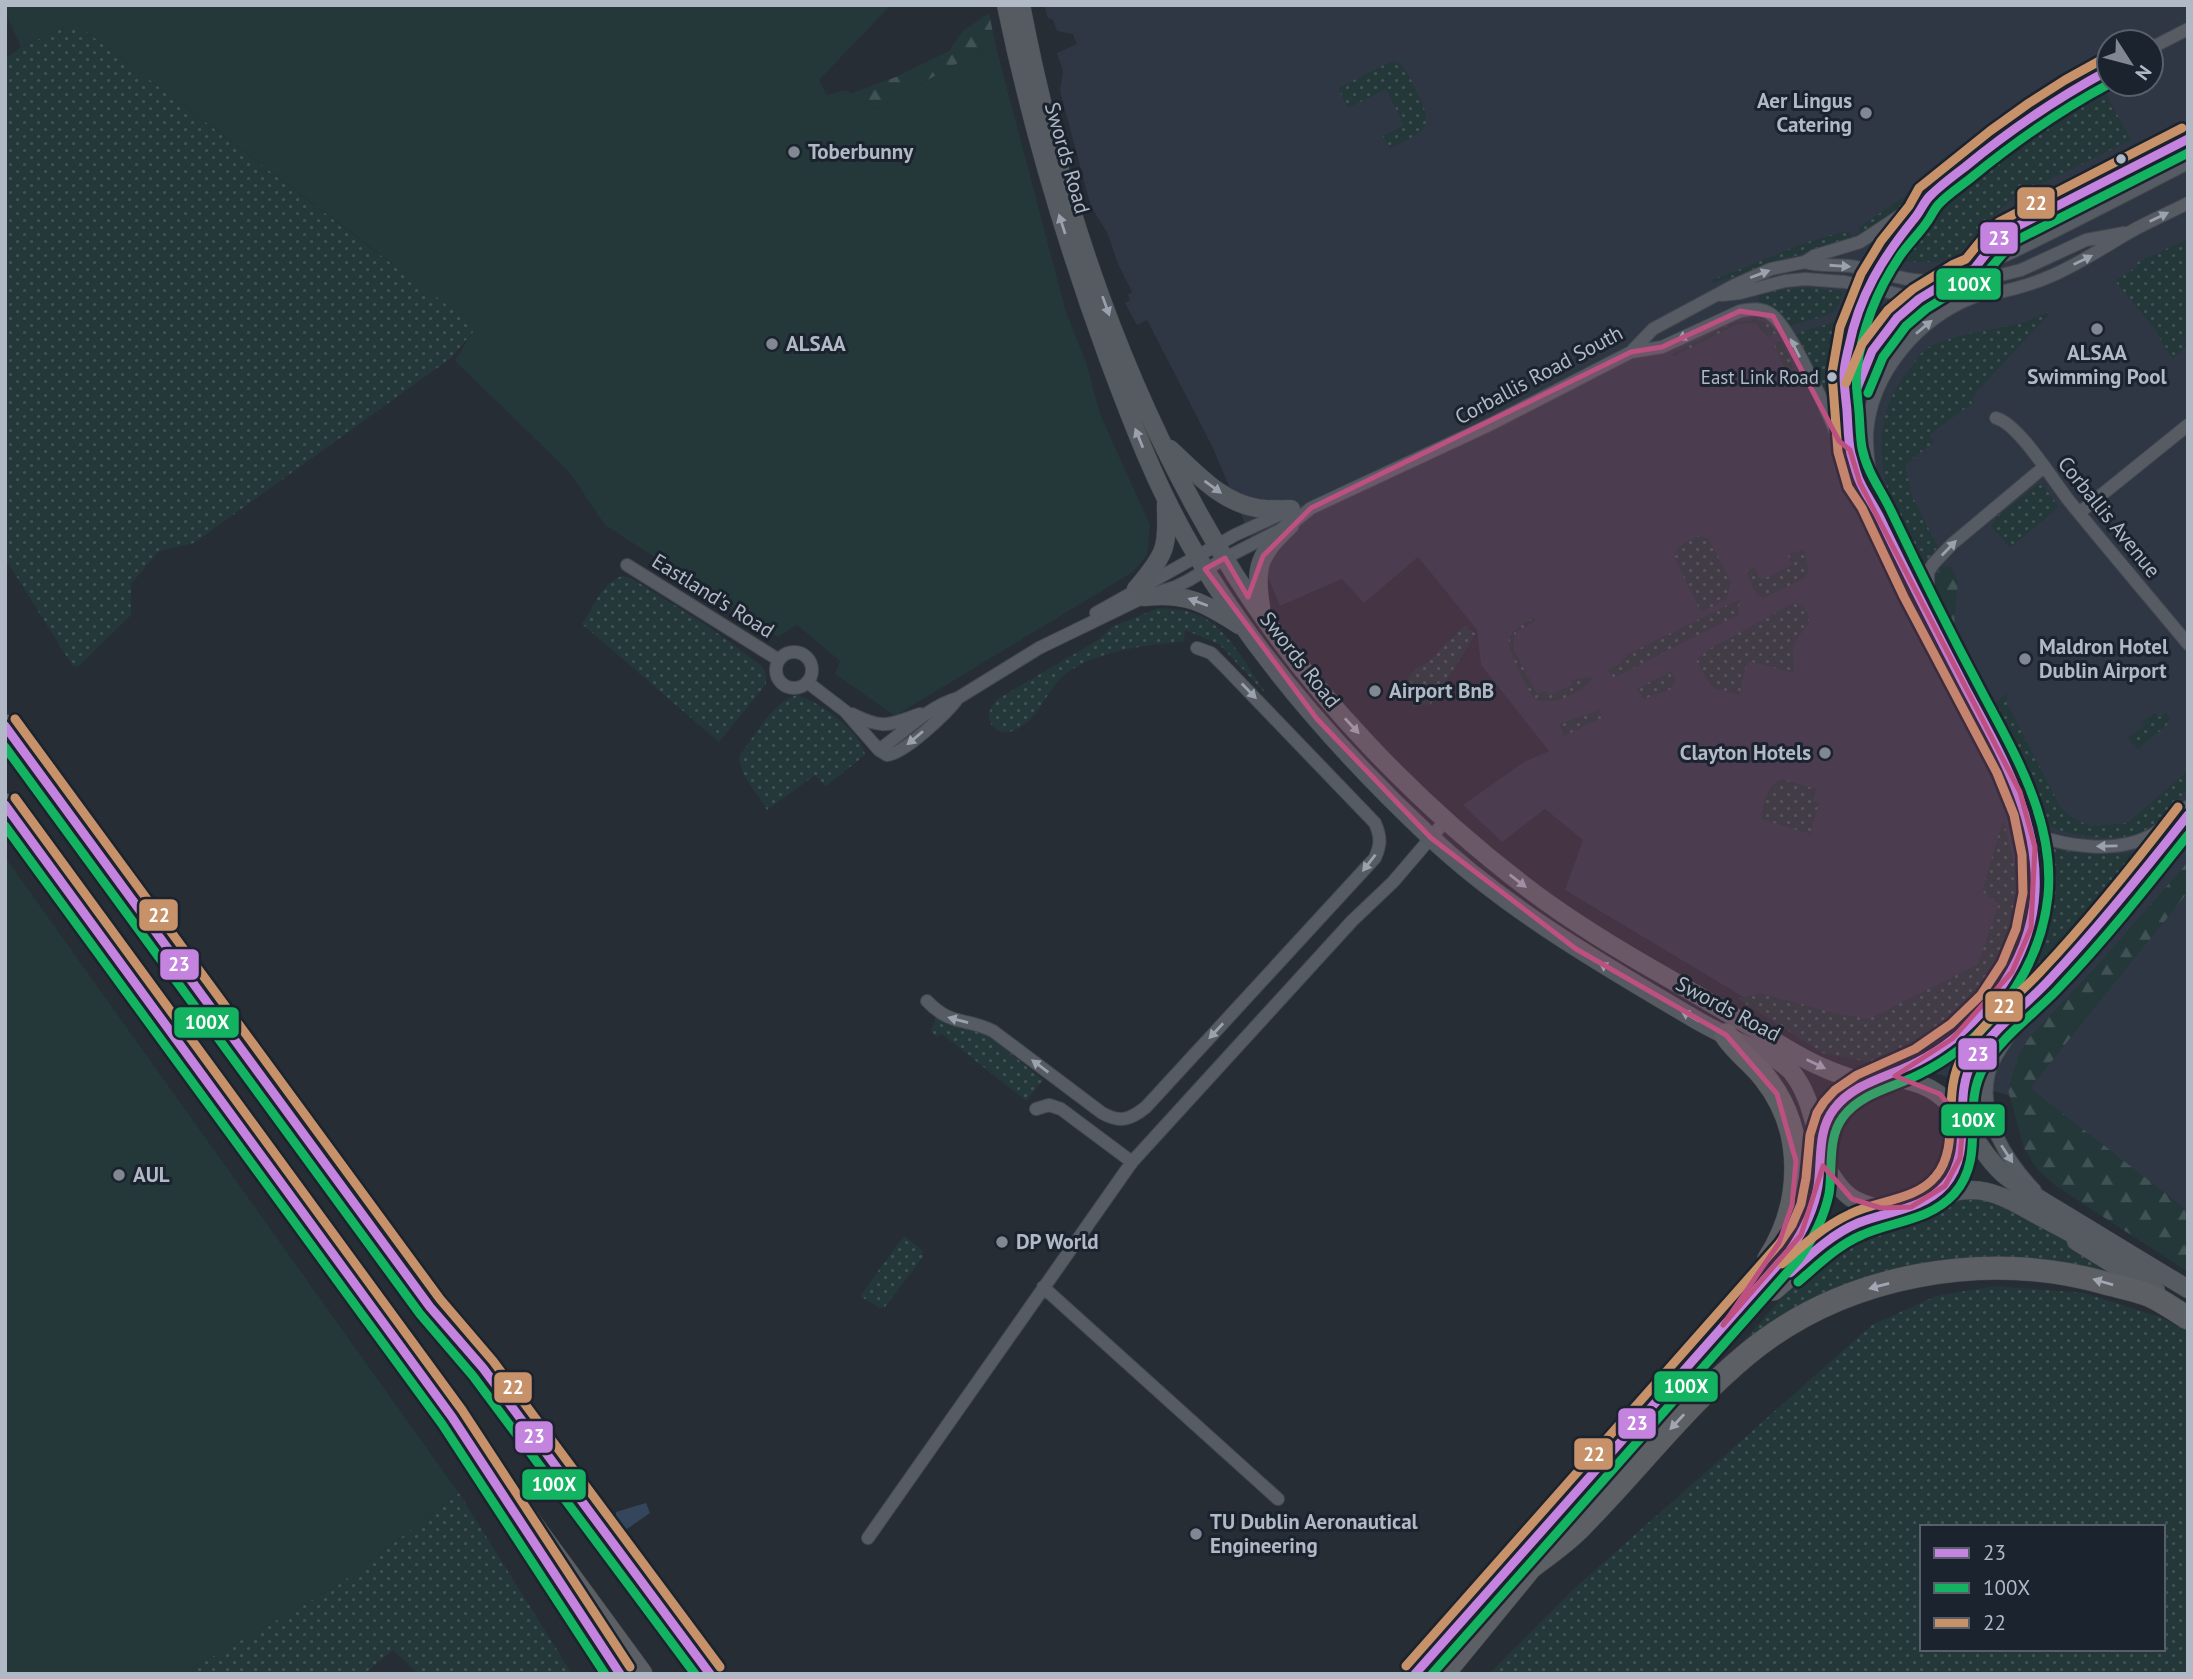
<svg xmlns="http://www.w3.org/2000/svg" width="2193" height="1679" viewBox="0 0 2193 1679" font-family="'PT Sans',sans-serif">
<defs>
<pattern id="green-dots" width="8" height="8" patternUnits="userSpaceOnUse" patternTransform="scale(1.75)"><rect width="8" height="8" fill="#243739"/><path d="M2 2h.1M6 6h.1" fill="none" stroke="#415254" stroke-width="1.8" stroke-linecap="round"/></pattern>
<pattern id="forest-firs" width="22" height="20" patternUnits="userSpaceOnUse" patternTransform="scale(1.75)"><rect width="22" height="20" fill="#243739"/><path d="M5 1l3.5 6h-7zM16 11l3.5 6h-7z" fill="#415254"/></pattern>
</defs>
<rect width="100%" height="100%" fill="#272d34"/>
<path fill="#2f3744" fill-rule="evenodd" d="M1044,5H2188V1228L2007,1095L1805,1034L1565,890L1583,840L1545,809L1502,842L1463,805L1524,762L1549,751L1481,665L1477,630L1418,557L1364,603L1342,579L1280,606L1212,446L1147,320L1137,325L1125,303L1130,300L1128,295L1132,292L1118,264L1107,232L1091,207L1060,91L1063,71L1057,53L1077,44L1073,34L1057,31L1053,20L1048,18ZM2109,42H2151V84H2109Z"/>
<path fill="url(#green-dots)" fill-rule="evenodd" d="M75,23L392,264L706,402L605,525L569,471L455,361L471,334L451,358L194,543L159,551L131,584V615L78,667L72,665L5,558V59L21,47Z
M1396,61C1406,66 1410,78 1415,88C1436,130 1428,129 1390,149L1383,136L1404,125L1386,89L1348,108L1338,88L1390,62Z
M2101,85L2131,140L2014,197L1983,227L1958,255L1937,262H1910L1890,259L1923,216L1976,169L2046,118Z
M1968,148L1969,151L1892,216L1862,235L1858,228L1910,193L1924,180Z
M1848,231L1854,239L1808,253L1780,259L1740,275L1713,283L1711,280C1758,265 1798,241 1848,231Z
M2188,239V346L2173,358L2164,347L2156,330L2115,281L2138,266L2136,263Z
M1805,288L1843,291C1841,297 1840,304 1837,308C1831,318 1800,321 1787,327L1778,313L1759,302V295L1779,290Z
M1850,307L1853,308C1843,346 1837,373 1837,412L1834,414L1795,335L1805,330L1829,324L1845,318Z
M1870,308L1891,312L1864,350L1857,368L1854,367L1861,335Z
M2052,311L1972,397L1974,402L1929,435L1934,442L1905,465L1912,496L1938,547L1927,560L1920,578C1892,511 1856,436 1908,371C1914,363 1921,351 1929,347C1953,334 1990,331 2017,324C2029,321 2040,315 2052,311Z
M1926,317L1928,319C1917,329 1904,338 1895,349C1875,372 1865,402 1860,431C1857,388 1877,351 1906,320L1916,324Z
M1754,319C1764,321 1771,324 1776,333L1768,338L1756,324L1746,323L1735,325L1673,357L1672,354L1730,324Z
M1781,341L1791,361L1794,376L1789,378L1775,347L1776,342Z
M2038,484H2042L2058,506L2055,510L2010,548L1991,526L1999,515Z
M1699,536L1705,537L1710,541L1731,582L1727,599L1701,612L1675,559C1673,545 1688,542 1699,536Z
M1804,549L1809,570L1805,578L1764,598L1757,595L1746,572L1754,567L1761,580L1792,565L1788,555Z
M622,576L631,578L706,625L762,666L766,675V684L719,742L582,624C595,607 599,585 622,576Z
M1740,599L1738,615L1614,678L1607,670L1620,663L1628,654Z
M1798,603L1808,613L1809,623C1803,632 1795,639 1793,649C1792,658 1796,664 1793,673L1748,661L1739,695L1714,688L1710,685L1696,660L1711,648L1792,604Z
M1158,608C1174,609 1192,610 1206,619C1230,633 1250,671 1267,695L1219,644L1185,630L1184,642C1148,644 1088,652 1061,678C1045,694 1037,721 1015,730C1003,736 988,729 989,714C990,709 993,704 996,700L1098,640L1112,627Z
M1534,618L1536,621L1516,632L1513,648L1537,694L1546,690L1549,696L1572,685L1571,680L1594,676C1586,691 1552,708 1536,699C1528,695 1507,649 1509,639C1512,629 1526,623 1534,618Z
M1464,626L1476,634L1431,704L1413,707V702L1421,694L1407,678L1417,667L1425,665Z
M1672,671L1675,680L1671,689L1644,699L1636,689Z
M2008,692L2006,701L2061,808L2072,817L2089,826L2127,823L2188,771V788C2177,800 2167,815 2154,825C2126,845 2084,838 2052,828L2047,823L2029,773L1992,706Z
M799,695C820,704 862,731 865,755L826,786L815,775L767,810C759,794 736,772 740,755C753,738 777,696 799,695Z
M1599,710L1602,718L1564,736L1559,724Z
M2166,712L2170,718L2167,725L2138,749L2128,738L2142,727L2144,724L2142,722L2155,713L2160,717Z
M1781,779L1816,789L1813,801L1819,803L1810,834L1761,819C1764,803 1766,786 1781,779Z
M2003,820L2017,875L2013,917L1994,970L1970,1002L1919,1047L1874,1063L1822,1053L1738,999L1761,993L1834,1013L1869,1019L1978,964L1999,904L1982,891Z
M2044,848L2097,854L2146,853L1971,1049L1964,1041L1999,1003L2028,957L2044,899Z
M937,1016L941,1021L983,1031L1043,1080L1026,1101L942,1034L936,1037L931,1030Z
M1953,1197L1991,1199L2062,1237L2123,1277L1922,1270L1730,1357L1803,1273L1836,1242L1922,1213Z
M904,1236L922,1250L923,1257L885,1307L880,1308L860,1296Z
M1995,1286L2084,1293L2160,1317L2188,1331V1674H1489L1577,1586L1872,1325L1936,1296ZM1922,1527H2163V1649H1922Z
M459,1493L572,1674H419L393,1650L364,1674H182L338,1585Z"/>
<path fill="url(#forest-firs)" d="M989,13L995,43L875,109L836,99L896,77L949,51L962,32Z
M1951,566L1958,581L1954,624L1934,584L1936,575L1941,567Z
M2188,862V892L2030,1088L2188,1211V1272L2056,1186L2036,1168L2024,1148L2008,1090L2018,1056L2029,1038L2101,961Z"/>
<path fill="#243739" d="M5,5H891L819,80L827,95L846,90L875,109L995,43L1066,312L1086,362L1100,414L1150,525L1147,555L1133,572L895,716L835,674L840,661L797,625L778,637L605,525L569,471L455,361L476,327L75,23L21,47L5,12Z
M5,857L459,1493L338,1585L182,1674H5Z"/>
<path fill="#35465c" d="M646,1503L650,1513L624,1531L616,1516V1512Z"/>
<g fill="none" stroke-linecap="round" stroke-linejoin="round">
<defs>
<path id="minor" d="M2151,48L2188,29
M1805,262C1819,267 1834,264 1850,266C1884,271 1913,287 1949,278
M1975,267L1996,241L2006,232L2188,139
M1722,295L1740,293L1785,281L1805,279L1845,282L1919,299H1946L1962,294L1997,276L2021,270L2086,240L2124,233
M1631,352L1662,347L1740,311C1751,309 1762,307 1772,315C1791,329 1830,416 1839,441L1850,450
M1847,415C1861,385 1867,354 1888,328C1924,285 1977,270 2025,246C2080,219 2134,191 2188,163
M1996,418C2019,424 2054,482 2070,502C2109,550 2149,597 2188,644
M1873,502C1871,479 1866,455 1867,432C1872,372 1919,318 1974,297C1982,293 1992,294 2000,292C2018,288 2035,283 2051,276C2079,264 2104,247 2130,232C2149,221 2169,213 2188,203
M2079,513L2188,425
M627,565L779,660
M1925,608L1928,591V572L1934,563L1952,544L2044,467
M1096,613L1235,535L1283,513
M776 670a18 18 0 1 1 36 0a18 18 0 1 1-36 0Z
M807,682L845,711L879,750L887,755C904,754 947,713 958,698
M852,714C884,730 888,725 920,714
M879,750C904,732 928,707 958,698L1039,648L1144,597L1175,587L1189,580L1225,558L1290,525L1311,508L1489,425L1631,352L1653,329L1735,285L1771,269L1805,262L1814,256L1860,242L1928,197L1998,140L2036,113L2072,90L2109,70
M2032,834C2069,847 2116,854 2152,835C2165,827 2174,815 2187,807
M927,1001C952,1027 965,1017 993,1031L1102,1113C1120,1123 1130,1120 1146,1107L1375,858C1381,844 1381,837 1375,823L1226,668L1211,653L1197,648
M2032,1004C2019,1024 1995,1051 1989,1073C1978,1116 2007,1161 2035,1190
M1882,1077C1933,1054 1973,1028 2005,981C2043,926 2047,851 2019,790C2007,764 1992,740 1980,715C1946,649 1910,584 1880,517C1872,499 1860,484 1854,465C1847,441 1842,396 1844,371C1848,324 1869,278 1896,240C1907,225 1919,213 1928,198
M1036,1109L1049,1105L1061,1109L1132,1162
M1962,1120L1964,1087L1972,1061L2001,1028L2046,984L2090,936L2137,880L2188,815
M1043,1287L1278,1499
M868,1538L1132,1162L1352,921L1393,882L1446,820"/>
<path id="secondary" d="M1006,5C1031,126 1066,243 1108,358C1132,422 1156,486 1191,546C1254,654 1337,749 1428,835C1506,909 1600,963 1693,1018C1710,1028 1727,1036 1745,1045C1760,1052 1778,1058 1790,1070C1808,1090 1813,1119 1820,1144
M1021,5C1059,203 1127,403 1235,575C1310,694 1422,809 1534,893C1577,925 1622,952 1668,978C1697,995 1726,1012 1755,1029C1777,1043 1800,1058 1824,1068C1837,1074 1851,1078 1865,1083
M1170,449C1196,473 1221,502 1257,508C1268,510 1280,509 1291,509
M1136,589C1146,577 1157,565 1163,550C1168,536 1166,519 1166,504
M1144,597C1186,592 1205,603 1239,625
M1261,608C1254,565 1259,555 1290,525
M1963,1123C1963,1135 1963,1149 1959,1160C1945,1203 1895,1221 1855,1200C1847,1196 1841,1189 1836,1182C1813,1153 1818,1123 1844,1097C1866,1076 1894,1074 1922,1085C1963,1101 1973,1149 2007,1177C2029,1194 2055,1208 2079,1223C2115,1245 2151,1267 2188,1289
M1934,1198C1979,1180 2001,1195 2039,1216C2056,1225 2072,1233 2089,1243
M2076,1241L2156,1291"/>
<path id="motorway" d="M5,726L430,1307L483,1368L710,1674
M5,805L641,1674
M1726,1035C1737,1052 1753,1062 1765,1078C1807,1131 1804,1204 1769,1259
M1773,1289L1835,1235L1859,1223L1898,1210
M1531,1567C1549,1553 1569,1540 1584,1523C1638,1468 1686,1405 1746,1355C1843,1274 1985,1249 2105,1283C2120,1287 2137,1290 2151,1296C2164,1302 2176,1311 2188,1318
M595,1635L620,1674
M1415,1674L1539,1536L1789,1252C1814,1218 1816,1197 1821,1156
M1443,1674L1539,1557"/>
</defs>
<use href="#minor" stroke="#45494f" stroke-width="14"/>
<use href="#secondary" stroke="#45494f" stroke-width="19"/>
<use href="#motorway" stroke="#44494f" stroke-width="24"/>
<use href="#minor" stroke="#575b63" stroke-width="12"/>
<use href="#secondary" stroke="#565a61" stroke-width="18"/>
<use href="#motorway" stroke="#5c5f63" stroke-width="23"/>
<defs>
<path id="bus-1" d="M1857,388L1872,351L1897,318L1919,299L1958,275L1974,269L1996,241L2006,232L2188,139
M5,726L430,1307L483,1368L710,1674
M5,805L452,1417L620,1674
M1790,1273C1811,1254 1832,1234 1858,1223C1887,1211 1923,1210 1945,1185C1976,1149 1950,1098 1974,1059C1994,1027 2027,1005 2051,978C2100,926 2144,871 2188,815
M1415,1674L1789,1252C1803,1232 1814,1210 1818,1186C1822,1160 1817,1131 1834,1109C1852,1085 1883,1078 1909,1066C1975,1036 2031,966 2035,892C2039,817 2000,753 1966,689C1937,633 1908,577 1881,520C1875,507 1866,495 1860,482C1856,474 1854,463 1851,454C1848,441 1848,425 1847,411C1846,399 1844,387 1844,375C1844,365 1847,355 1849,346C1859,296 1883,257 1914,219C1921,211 1924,201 1931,195C1941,185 1953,176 1965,167C2010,130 2057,98 2109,70"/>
<path id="bus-2" d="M1868,393L1883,357L1906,326L1926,309L1963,286L1981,279L2013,242L2188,153
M5,747L420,1314L473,1376L695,1674
M5,826L442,1424L605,1674
M1798,1282C1818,1265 1838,1245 1862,1235C1893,1221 1929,1221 1954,1194C1988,1155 1960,1107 1984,1067C2001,1037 2033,1015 2057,990C2104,941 2146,888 2188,835
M1432,1674L1799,1259C1813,1239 1824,1218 1829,1194C1833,1169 1827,1138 1843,1117C1861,1093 1892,1088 1918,1075C1986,1042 2040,973 2048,896C2055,822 2016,756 1983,694C1951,634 1921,574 1892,513C1882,491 1867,473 1862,448C1860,437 1860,424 1859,412C1858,399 1855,383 1857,369C1862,329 1877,290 1900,256C1908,244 1919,234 1927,222C1931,217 1934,209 1939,204C1948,194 1961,186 1972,177C2015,142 2060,110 2109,84"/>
<path id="bus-3" d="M1846,383L1862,344L1888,310L1913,289L1952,265L1966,259L1987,233L1999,222L2182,128
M15,719L440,1299L493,1361L720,1667
M15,798L462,1410L630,1667
M1782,1264C1803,1245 1824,1226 1850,1214C1877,1200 1916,1201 1936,1176C1962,1145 1940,1094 1963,1055C1982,1021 2017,998 2042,970C2091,918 2135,863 2178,807
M1406,1666L1779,1244L1792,1225L1801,1204L1806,1178L1810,1135L1817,1113L1824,1102L1835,1090L1857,1075L1915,1049L1951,1024L1981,995L2002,963L2016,929L2023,893L2022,855L2014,815L1997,773L1904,597L1862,508L1848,487L1838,452L1832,373L1840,327L1861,274L1881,241L1909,206L1919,188L1990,131L2029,103L2065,80L2103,59"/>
</defs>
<use href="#bus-1" stroke="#1b232e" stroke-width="14"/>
<use href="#bus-2" stroke="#1b232e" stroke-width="14"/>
<use href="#bus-3" stroke="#1b232e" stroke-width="14"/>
<use href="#bus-1" stroke="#c483df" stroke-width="9"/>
<use href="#bus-2" stroke="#13b361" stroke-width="9"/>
<use href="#bus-3" stroke="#c7916a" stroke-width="9"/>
</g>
<defs><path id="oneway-solid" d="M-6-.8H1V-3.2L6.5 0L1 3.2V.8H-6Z" transform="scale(1.75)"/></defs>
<g fill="#9aa2ad">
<use href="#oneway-solid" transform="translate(2159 217) rotate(-26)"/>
<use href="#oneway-solid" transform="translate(2083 260) rotate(-26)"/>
<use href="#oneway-solid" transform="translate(1840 266) rotate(4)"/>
<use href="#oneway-solid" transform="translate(1760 274) rotate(-21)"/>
<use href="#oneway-solid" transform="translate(1924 327) rotate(-40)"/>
<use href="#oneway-solid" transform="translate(1687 335) rotate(154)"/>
<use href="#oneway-solid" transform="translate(1795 348) rotate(-117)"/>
<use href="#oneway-solid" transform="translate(1949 548) rotate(-46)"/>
<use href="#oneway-solid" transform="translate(1249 691) rotate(46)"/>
<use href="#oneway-solid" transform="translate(915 738) rotate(140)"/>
<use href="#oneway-solid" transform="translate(2107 846) rotate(179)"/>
<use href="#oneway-solid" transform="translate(1369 863) rotate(128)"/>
<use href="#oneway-solid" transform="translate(958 1020) rotate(-165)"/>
<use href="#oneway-solid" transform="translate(1216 1031) rotate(133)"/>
<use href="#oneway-solid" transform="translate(1040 1066) rotate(-143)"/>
<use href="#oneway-solid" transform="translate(2007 1154) rotate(57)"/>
</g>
<g fill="#9aa1ad">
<use href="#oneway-solid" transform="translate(1062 224) rotate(-108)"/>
<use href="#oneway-solid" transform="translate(1106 306) rotate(70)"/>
<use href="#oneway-solid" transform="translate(1139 438) rotate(-112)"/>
<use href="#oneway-solid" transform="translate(1213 487) rotate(36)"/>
<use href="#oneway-solid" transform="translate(1198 602) rotate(-159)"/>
<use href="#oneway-solid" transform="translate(1352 726) rotate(47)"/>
<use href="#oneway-solid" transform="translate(1518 881) rotate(38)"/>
<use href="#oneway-solid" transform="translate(1608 968) rotate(-150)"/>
<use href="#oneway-solid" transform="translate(1690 1016) rotate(-150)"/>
<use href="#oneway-solid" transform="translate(1816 1064) rotate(26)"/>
</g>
<g fill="#a0a7b2">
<use href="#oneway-solid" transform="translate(2103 1282) rotate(-164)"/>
<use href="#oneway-solid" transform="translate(1879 1286) rotate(165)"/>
<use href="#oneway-solid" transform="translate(1677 1422) rotate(133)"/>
</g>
<path fill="#bc5080" fill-opacity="0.2" stroke="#bc5080" stroke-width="5" stroke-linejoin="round" d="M1740,311L1773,316L1839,441L1850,450L1860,483L2020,792L2035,847L2031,928L2012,972L1952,1039L1895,1076L1940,1094L1963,1123L1960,1158L1945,1186L1911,1207L1881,1208L1852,1199L1823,1166L1801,1235L1723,1325L1779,1243L1792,1205L1796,1161L1777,1094L1726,1035L1576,949L1431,838L1317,719L1205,569L1225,558L1248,597L1263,556L1311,508L1631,352L1662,347Z"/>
<g fill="#818893" stroke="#1b232e" stroke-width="2.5">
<circle cx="1866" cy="113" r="7"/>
<circle cx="794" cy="152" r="7"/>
<circle cx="2097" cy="329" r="7"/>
<circle cx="772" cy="344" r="7"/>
<circle cx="2025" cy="659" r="7"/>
<circle cx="1375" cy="691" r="7"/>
<circle cx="1825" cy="753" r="7"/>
<circle cx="119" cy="1175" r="7"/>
<circle cx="1002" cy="1242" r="7"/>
<circle cx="1196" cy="1534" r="7"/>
</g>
<g fill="#b1b9c6" stroke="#1b232e" stroke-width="2.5">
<circle cx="2121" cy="159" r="6"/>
<circle cx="1832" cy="377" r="6"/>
</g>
<g text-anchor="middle" stroke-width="6" stroke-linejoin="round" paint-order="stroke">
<g font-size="19" fill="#b1b9c6" stroke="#1b232e" text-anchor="end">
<text x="1819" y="384">East Link Road</text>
</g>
<g font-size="21" font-weight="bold" fill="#b1b9c6" stroke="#1b232e" text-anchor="start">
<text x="1852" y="108" text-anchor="end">Aer Lingus<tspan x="1852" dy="24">Catering</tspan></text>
<text x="808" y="159">Toberbunny</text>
<text x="786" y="351">ALSAA</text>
<text x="2097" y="360" text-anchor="middle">ALSAA<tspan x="2097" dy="24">Swimming Pool</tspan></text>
<text x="2039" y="654">Maldron Hotel<tspan x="2039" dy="24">Dublin Airport</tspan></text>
<text x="1389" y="698">Airport BnB</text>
<text x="1811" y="760" text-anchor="end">Clayton Hotels</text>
<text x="133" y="1182">AUL</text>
<text x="1016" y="1249">DP World</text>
<text x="1210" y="1529">TU Dublin Aeronautical<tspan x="1210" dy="24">Engineering</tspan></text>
</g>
<g font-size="21" fill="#b1b9c6" stroke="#1b232e">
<text transform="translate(1067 158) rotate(74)" y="7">Swords Road</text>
<text transform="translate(1539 375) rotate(-28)" y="7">Corballis Road South</text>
<text transform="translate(2109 517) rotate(51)" y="7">Corballis Avenue</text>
<text transform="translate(713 596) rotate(32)" y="7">Eastland's Road</text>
<text transform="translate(1300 660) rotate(52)" y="7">Swords Road</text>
<text transform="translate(1728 1009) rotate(28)" y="7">Swords Road</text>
</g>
</g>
<g stroke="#1b232e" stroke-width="2.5">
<rect x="2016" y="186" width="40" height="34" rx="7" fill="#c7916a"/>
<rect x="1979" y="221" width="40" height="34" rx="7" fill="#c483df"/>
<rect x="1935" y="267" width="67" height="34" rx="7" fill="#13b361"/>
<rect x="138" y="898" width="41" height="34" rx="7" fill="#c7916a"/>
<rect x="159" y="948" width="41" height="33" rx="7" fill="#c483df"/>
<rect x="1984" y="990" width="40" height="33" rx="7" fill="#c7916a"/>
<rect x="173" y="1006" width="67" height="33" rx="7" fill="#13b361"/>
<rect x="1957" y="1037" width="41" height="34" rx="7" fill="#c483df"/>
<rect x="1940" y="1103" width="66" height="34" rx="7" fill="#13b361"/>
<rect x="1653" y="1370" width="66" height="33" rx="7" fill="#13b361"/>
<rect x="493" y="1371" width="40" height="33" rx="7" fill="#c7916a"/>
<rect x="1617" y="1407" width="40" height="33" rx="7" fill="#c483df"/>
<rect x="514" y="1420" width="40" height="34" rx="7" fill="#c483df"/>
<rect x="1573" y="1437" width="41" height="34" rx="7" fill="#c7916a"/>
<rect x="521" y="1468" width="66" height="33" rx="7" fill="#13b361"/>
</g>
<g font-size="19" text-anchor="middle" font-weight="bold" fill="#fff">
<text x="2036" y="210">22</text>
<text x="1999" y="245">23</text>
<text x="1969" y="291">100X</text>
<text x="159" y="922">22</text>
<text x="179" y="971">23</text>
<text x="2004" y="1013">22</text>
<text x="207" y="1029">100X</text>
<text x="1978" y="1061">23</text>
<text x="1973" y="1127">100X</text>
<text x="1686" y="1393">100X</text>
<text x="513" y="1394">22</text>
<text x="1637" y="1430">23</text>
<text x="534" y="1443">23</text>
<text x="1594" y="1461">22</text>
<text x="554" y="1491">100X</text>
</g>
<rect width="2193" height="1679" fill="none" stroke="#b1b9c6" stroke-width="14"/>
<rect x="1920" y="1525" width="245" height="126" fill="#1b232e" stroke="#575f6b" stroke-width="2"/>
<rect x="1934" y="1548" width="35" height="10" fill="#c483df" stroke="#575f6b" stroke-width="2"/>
<text x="1983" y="1560" font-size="21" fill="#b1b9c6">23</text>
<rect x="1934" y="1583" width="35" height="10" fill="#13b361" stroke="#575f6b" stroke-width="2"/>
<text x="1983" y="1595" font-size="21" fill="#b1b9c6">100X</text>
<rect x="1934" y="1618" width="35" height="10" fill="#c7916a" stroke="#575f6b" stroke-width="2"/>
<text x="1983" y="1630" font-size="21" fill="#b1b9c6">22</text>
<g transform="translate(2130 63) rotate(126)"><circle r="33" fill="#1b232e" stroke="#575f6b" stroke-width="2"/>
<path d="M0-5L12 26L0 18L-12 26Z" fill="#818893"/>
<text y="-10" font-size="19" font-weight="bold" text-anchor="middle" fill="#b1b9c6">N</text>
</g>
</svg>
